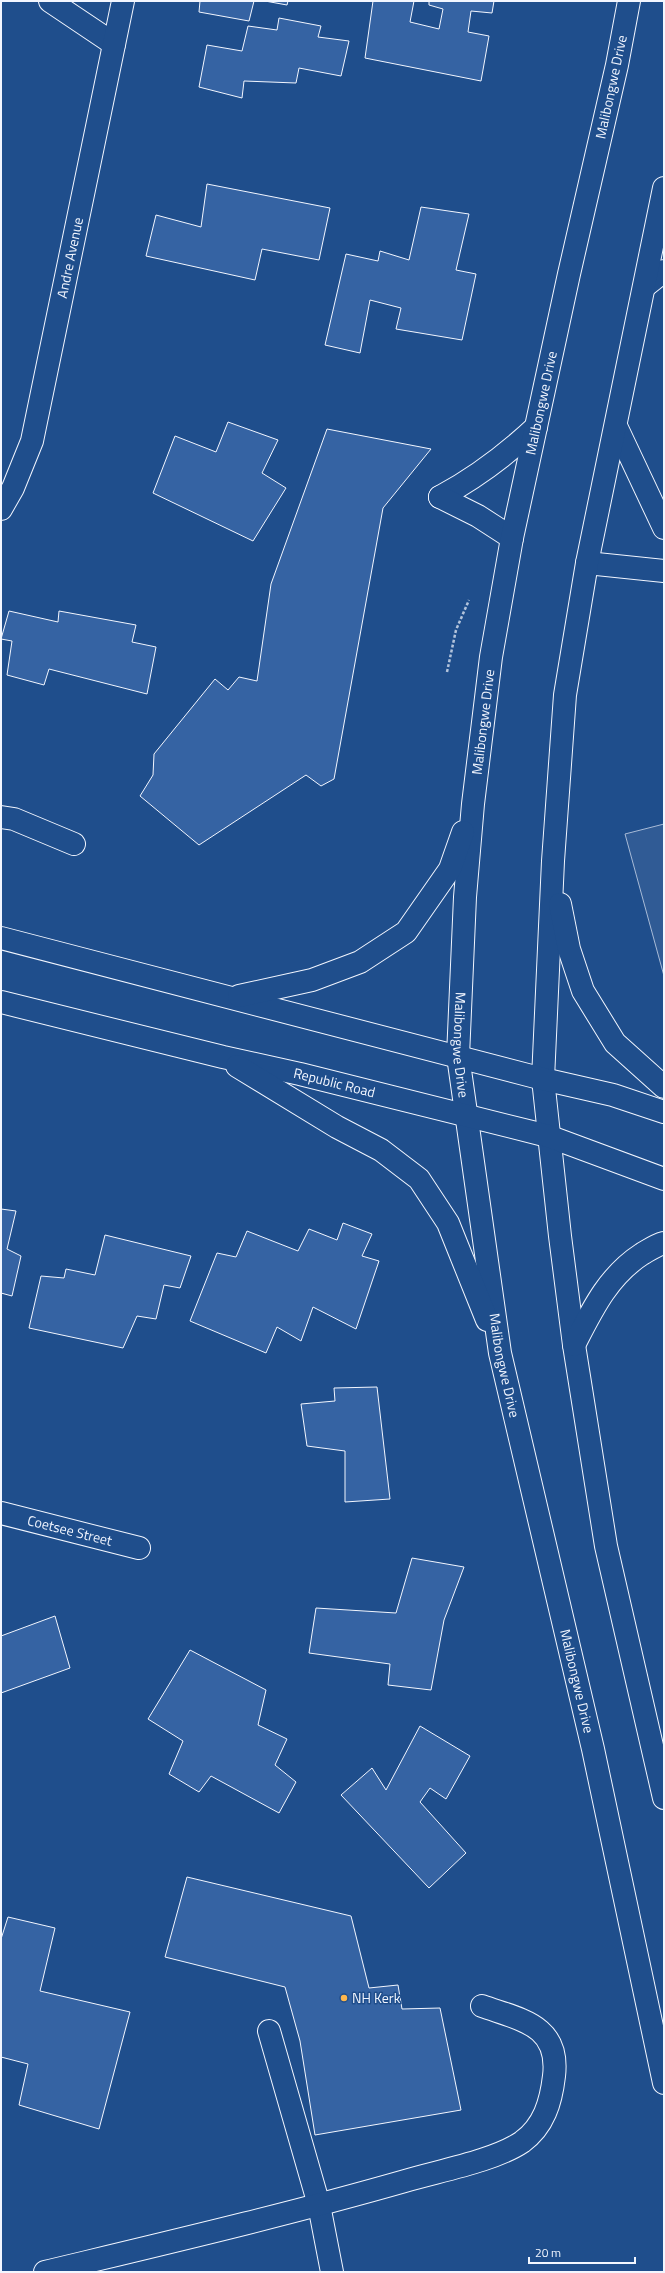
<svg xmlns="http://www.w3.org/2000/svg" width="665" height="2273" viewBox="0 0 665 2273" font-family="'Titillium Web',sans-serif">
<rect width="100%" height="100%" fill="#1f4e8c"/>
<path fill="#305b95" stroke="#a8bbd7" d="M664,824V976L625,834Z"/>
<path fill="#3563a3" stroke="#f2f6ff" d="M200,1H254L249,21L199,12Z
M265,1H288L287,5Z
M373,1H414L410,22L439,29L443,9L429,5V1H494L492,13L471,11L468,32L489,36L481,81L365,58Z
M279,18L321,26L318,37L349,41L341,76L299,68L296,83L244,81L242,98L199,87L207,45L242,51L248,26L277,30Z
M207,184L330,208L319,260L262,249L255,280L146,256L156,215L201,227Z
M421,207L469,214L456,270L476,274L462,340L396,329L401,308L370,300L360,353L325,345L346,254L378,261L380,251L409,260Z
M228,422L278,440L262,473L286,488L253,541L153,493L175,436L216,452Z
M327,429L431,449L383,508L334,779L321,786L306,775L199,845L140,796L153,775L154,754L215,679L228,690L239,677L257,681L271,584Z
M9,611L58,622L59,611L136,625L132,642L156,647L147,694L49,669L44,685L7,675L12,641L1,639Z
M1,1209L16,1211L7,1249L21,1256L12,1296L1,1293Z
M343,1223L372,1234L362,1256L379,1261L356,1329L313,1307L301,1341L277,1327L266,1353L190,1321L217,1253L236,1257L247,1231L298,1251L309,1229L337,1240Z
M105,1235L191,1256L180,1288L164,1285L156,1319L137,1316L123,1348L29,1328L41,1276L64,1278L66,1269L95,1275Z
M377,1387L390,1499L345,1502V1451L307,1446L301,1404L335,1401L334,1388Z
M412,1558L464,1567L444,1620L431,1690L388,1685L390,1664L309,1653L316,1608L396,1613Z
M55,1616L70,1668L1,1693V1636Z
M190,1650L266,1690L258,1725L287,1739L275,1765L296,1782L279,1813L211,1776L199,1792L169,1774L183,1741L148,1719Z
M420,1726L470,1756L446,1799L430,1788L420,1802L466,1853L429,1888L341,1795L372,1768L386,1790Z
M187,1877L351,1916L369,1988L398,1985L402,2009L440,2008L461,2110L315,2135L300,2041L285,1987L165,1957Z
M8,1917L55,1928L40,1991L130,2012L99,2129L19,2105L28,2064L1,2057V1939Z"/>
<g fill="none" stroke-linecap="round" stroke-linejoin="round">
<defs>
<g id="minor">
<path d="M50,1L114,44"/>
<path d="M645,286L664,271"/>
<path d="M616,426L664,528"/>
<path d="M440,497C477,477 505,456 536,427"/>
<path d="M440,497L478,516L512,538"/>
<path id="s1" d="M1,509L13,488L32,441L123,1"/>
<path d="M587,563L664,571"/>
<path d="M1,817L14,819L74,844"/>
<path id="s2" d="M1,1513L139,1548"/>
<path d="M269,2031L319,2205L332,2272"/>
<path d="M45,2272C166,2243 286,2215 405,2181C438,2171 494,2161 522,2142C544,2126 551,2102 554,2076C560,2025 521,2020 482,2006"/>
</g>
<g id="major">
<path id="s3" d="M629,1L617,65L569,274L512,538L491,657L473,804L465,897L458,1056L500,1353L593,1749L664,2083"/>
<path d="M664,188L587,563L565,695L553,861L543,1079L560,1236L574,1345L606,1546L664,1798"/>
<path d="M560,904L569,949L583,991L615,1043L664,1087"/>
<path d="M1,938L543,1079L613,1095L664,1112"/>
<path d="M239,996L312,980L360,962L406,932L450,869L463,832"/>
<path id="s4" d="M1,1002L223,1057L300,1074L548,1136L664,1179"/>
<path d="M237,1066L337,1127L381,1150L419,1179L448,1223L487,1320"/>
<path d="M574,1345C592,1310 608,1276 642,1254C649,1250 656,1245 664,1243"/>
</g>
</defs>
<use href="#minor" stroke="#f2f6ff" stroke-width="24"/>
<use href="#major" stroke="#f2f6ff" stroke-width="24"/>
<path stroke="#b3c4dc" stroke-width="2.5" stroke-dasharray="3 2" stroke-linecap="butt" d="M447,672L456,630L469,600"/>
<use href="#minor" stroke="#1f4e8c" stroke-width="22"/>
<use href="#major" stroke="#1f4e8c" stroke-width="22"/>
</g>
<circle fill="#ffb74d" stroke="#1f4e8c" stroke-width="1.5" cx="344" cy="1998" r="4"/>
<g text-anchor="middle" stroke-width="3" stroke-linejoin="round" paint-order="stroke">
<g font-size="14" fill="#f2f6ff" stroke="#1f4e8c">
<text transform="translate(611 87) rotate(-78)" y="5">Malibongwe Drive</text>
<text dy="5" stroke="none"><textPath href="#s1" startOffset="262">Andre Avenue</textPath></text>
<text transform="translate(541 403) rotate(-78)" y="5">Malibongwe Drive</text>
<text transform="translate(483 722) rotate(-83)" y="5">Malibongwe Drive</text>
<text dy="5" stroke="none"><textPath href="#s3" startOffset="1060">Malibongwe Drive</textPath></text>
<text dy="5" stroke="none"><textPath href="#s4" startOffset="343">Republic Road</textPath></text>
<text dy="5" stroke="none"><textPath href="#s3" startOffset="1384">Malibongwe Drive</textPath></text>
<text dy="5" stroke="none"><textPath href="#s2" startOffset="71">Coetsee Street</textPath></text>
<text dy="5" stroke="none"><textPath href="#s3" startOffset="1708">Malibongwe Drive</textPath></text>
</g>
<g font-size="14" fill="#f2f6ff" stroke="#1f4e8c" text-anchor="start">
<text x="352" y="2003">NH Kerk</text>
</g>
</g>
<rect width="665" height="2273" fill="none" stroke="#f2f6ff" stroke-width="4"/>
<path d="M529 2257v6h106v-6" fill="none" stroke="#f2f6ff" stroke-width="2"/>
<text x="535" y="2257" font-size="12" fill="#f2f6ff" stroke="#1f4e8c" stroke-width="3" paint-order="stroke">20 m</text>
</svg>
